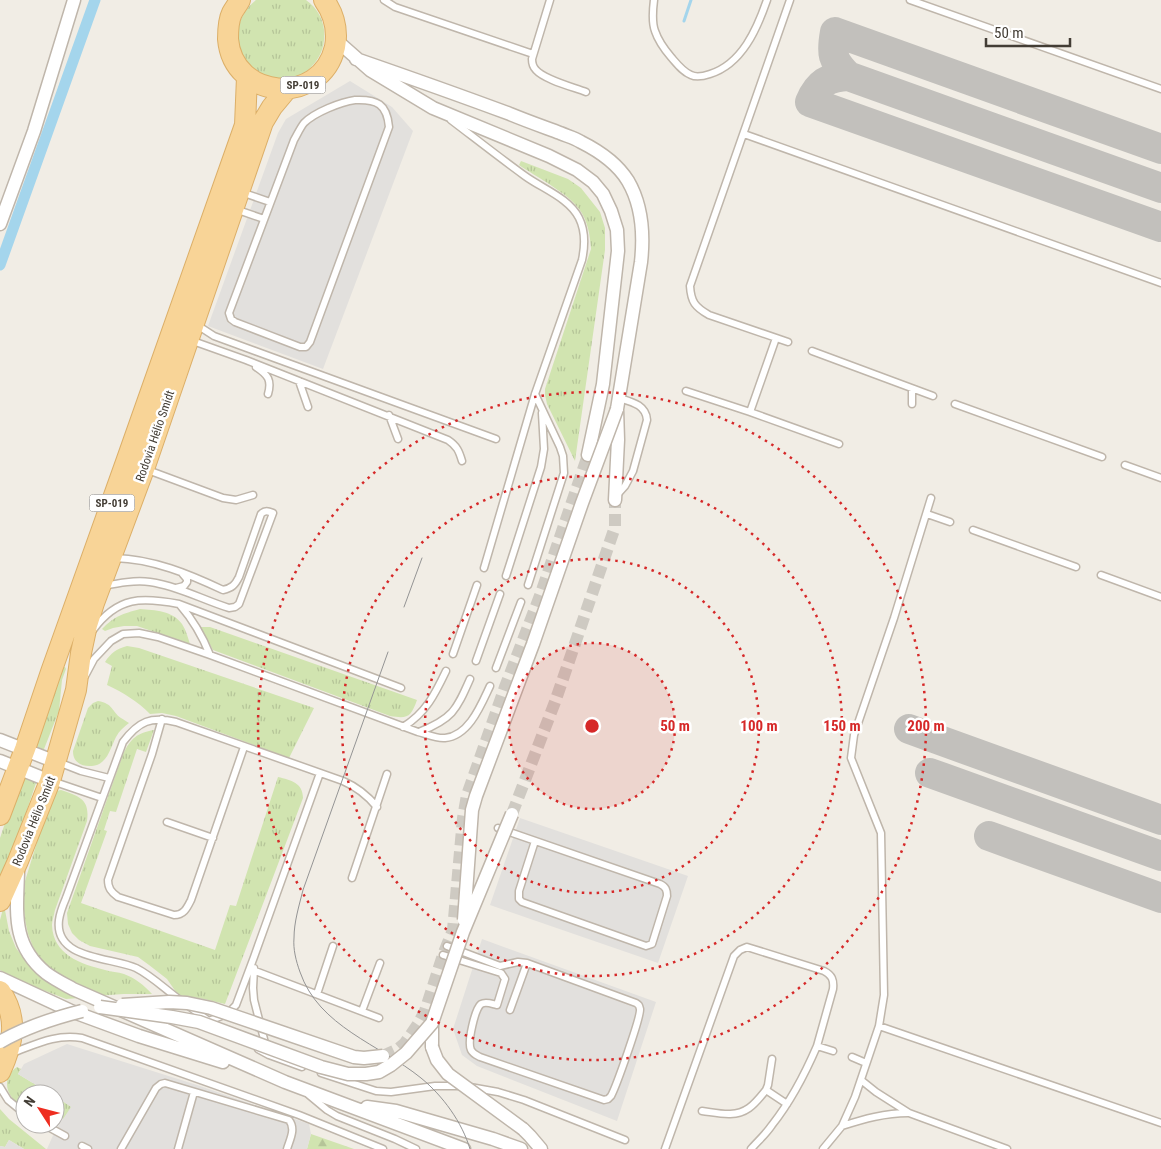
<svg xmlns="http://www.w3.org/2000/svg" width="1161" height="1149" viewBox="0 0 1161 1149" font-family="'Roboto Condensed',sans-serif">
<defs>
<pattern id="grass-tufts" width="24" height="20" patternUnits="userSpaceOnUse" patternTransform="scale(1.25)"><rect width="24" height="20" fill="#d1e4b0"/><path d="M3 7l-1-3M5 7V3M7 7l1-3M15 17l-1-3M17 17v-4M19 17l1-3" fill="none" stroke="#b5c498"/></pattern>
<pattern id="forest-firs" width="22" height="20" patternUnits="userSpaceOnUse" patternTransform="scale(1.25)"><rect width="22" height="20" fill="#d1e4b0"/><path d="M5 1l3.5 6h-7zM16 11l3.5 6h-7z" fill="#b5c498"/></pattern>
</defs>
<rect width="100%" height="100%" fill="#f1ede5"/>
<path fill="url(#grass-tufts)" d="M256,0H306C319,9 326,24 324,40C323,52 317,62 308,70C266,104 208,40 256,0Z
M521,161L568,179L581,188L600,212L605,228V250L575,461L547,404L545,395V389L591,249C590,235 588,221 579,209C569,194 535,176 519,165Z
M140,609C155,610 173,611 182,624C186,630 188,638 190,644L137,626H124L113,628L105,631L102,629C115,616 122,614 140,609Z
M200,627H210L417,700C411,717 408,719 390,716L213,650Z
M127,646L139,648L314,708L289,758L176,716L162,713L150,714C137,701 124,693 107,685L112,666L105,662C111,653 116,649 127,646Z
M62,667H65L66,669L62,680L59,711L46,744L44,749L41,750L35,744Z
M98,701C114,704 111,711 121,718C124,720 126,721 129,723C124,727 119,731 116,737C110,749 107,765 92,766C88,766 84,766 80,764C75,761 73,757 73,751L88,708L93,703Z
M154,730L146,752L137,749L116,812L110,811L104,830L107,831L81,903L215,950L230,905L236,906L278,777C291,780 303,783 303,798L225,1004L204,999L178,995L167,979L149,965L138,957L90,946L79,940L72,933L68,924L67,913L123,754C131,738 137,733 154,730Z
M26,776L34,779L36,783L21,828L0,882V838L19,781Z
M61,790C80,796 90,800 87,821L55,910C54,915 52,921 52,925C53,955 81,964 105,970C111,972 118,972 124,974C135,978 144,985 152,994H124L94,996L53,971L41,960L33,947L28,934L25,920L23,902L25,881L50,800L56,791Z
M4,905L9,931L16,948L30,966L48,981L79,998L66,999L25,983L0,970V920Z
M17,1067L21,1069L18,1074L51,1094H25V1107C6,1100 0,1078 17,1067Z
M55,1096L72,1107L64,1119L55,1115Z
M0,1109L9,1119L46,1149H24L9,1140L5,1147L0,1146Z"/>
<path fill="url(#forest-firs)" d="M311,1134L354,1149H307Z"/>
<path fill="#e2e0dd" d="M350,81L392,107L413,131L323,369L208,326L278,133L286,119Z
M520,818L688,876L658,963L490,905Z
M482,939L656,1002L617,1121L477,1066L462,1055L453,1029Z
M67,1044L197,1085L309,1124L311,1134L307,1149H47L55,1131L71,1107L55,1096V1094H51L18,1074L24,1064Z
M9,1140L24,1149H0V1146L5,1147Z"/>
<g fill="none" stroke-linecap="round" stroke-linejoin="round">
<path stroke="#a4d5ec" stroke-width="3" d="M684,21L691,0"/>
<path stroke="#a4d5ec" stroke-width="11" d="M0,265L95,0"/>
<path stroke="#c2c0bc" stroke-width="30" d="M848,76C832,60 831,54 835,32L1161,149
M1161,188L848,76C828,77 818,83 810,102L1161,227
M909,729L1161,820
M930,773L1161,856
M989,836L1161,898"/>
<path stroke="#cecac2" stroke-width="12" stroke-dasharray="12 6" stroke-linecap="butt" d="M512,814L555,702L615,527V500
M383,1056L398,1049L405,1043L418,1024L425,1011L443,955L453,930L463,818L467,795L505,687L541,593L588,455"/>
<defs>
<path id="lane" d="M384,0L395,7L533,54
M550,0L532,59C532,64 533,67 536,70C545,80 573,87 586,92
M654,0C653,8 652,23 655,31C658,40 665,50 671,57C677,64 683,72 691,75C697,78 704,76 710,74C742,64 757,29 767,0
M910,0L1161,89
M355,100C377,99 387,104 389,127L310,342L306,347H300L235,322L231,319L229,313L294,140C297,135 300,128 304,123C315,112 341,102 355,100Z
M451,120C476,139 500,158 525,176C543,189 569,198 579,218C586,232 585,246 582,260L535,394L484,568
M744,134L1161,283
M241,192L270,202
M235,209L264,219
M197,325L214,336L496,439
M190,340L246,360L448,440C457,446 459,451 462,461
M788,342L709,315C695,307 691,302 690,286L790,0
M812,351L933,396
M256,367C268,375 272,380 268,394
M299,381L308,407
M686,391L750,412L839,444
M912,404V389
M955,404L1102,457
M750,412L776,338
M389,415L398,439
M1125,465L1161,478
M145,469L223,498L236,500L253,495
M616,496L625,486L633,471L647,420C646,405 632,402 619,398
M927,514L950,522
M973,530L1076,567
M1101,575L1161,597
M506,576L541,467L544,449L542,413
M528,585L564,473L563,456L560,447L535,394
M103,586C119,583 135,580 150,582C178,586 203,600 229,608L235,607L239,604L273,513C268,511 265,510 261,514L239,577C235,585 232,588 223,590C189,574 153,559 115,558
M176,588L184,586L187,582V579L182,573
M180,605C194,621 202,635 210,655
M93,630C118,596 142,597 179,604L401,688
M453,654L477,585
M476,661L500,594
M496,668L521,602
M85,676L94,659L111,641L123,634L139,633L158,637L210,655L418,732C426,734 437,739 445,738C469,736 481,705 490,686
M162,719L152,754L108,880C108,888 111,892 118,897L174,915C184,915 187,908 191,900L244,747
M403,727C426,713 435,694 446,671
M419,732C452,719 456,711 470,679
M58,762L81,771L109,778
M52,781L102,798
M167,822L213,838
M498,828L660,884C666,887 667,890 667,896L652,944L646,946L522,902L519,899V891L535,841
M352,878L387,774
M443,955L501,973L505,979L497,1005C492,1004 486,1001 481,1004C475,1009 467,1042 471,1050C473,1054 476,1055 480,1057L604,1100L608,1099L611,1096C616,1087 641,1017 640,1009C639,1005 639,1005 636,1003L527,963L518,962L500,966L447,946
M254,968L253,988L254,1000L266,1047
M250,969L379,1018
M317,994L333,946
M180,1000C166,990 152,976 136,968C112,957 54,960 59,920C60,912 63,905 66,898L123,742C139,721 151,716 176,722L343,781C357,787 367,795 377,807
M190,1007L210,1022
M510,1010L527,963
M362,1011L380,963
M208,1021C219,1017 228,1015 236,1005L254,957L320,773
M879,1026L1161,1123
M258,1049L269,1055L302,1067
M12,1053C37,1044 54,1034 82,1038L299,1115L383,1149
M852,1057L866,1063
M321,1073L376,1091L391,1092L435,1086H460
M861,1080L876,1092L909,1113L1007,1149
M0,1087L8,1100L25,1114
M470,1087L498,1092L524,1100L625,1140
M766,1090L768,1085L772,1059
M309,1095L327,1110L337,1116L395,1139L416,1149
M702,1111C718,1113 735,1118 749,1108C756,1103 761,1096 766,1090L787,1104
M43,1124L65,1136
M842,1126C864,1119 885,1113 908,1113
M82,1146L88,1149
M121,1149L156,1088L161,1084L165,1083L289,1120C296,1129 290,1139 287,1149
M178,1149L194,1092
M665,1149L734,956L740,950L747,947L824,971C832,975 834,980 833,989L817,1046
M751,1149C758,1141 766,1134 772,1125C791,1101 805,1074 817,1046L833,1051
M823,1149L842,1126L855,1097L879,1026L884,995L881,833L851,758L854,735L894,618L931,498"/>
<path id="street" d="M336,40L370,70L433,108L549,156L577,170L593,182L603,194L611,211L617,230L618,251L603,384L588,455
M356,59C408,77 459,95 510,114C527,121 544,127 560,133C567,136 575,138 581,142C599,151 617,163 628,181C642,205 644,235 641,262L617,409L618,440L615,500
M0,224L34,131L74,0
M0,740L56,762
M0,761L50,781
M18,871C17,912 11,944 46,973C54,979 64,984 73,989L285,1082L464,1149
M0,978L71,1011L139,1036L223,1062
M432,1047V1023
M367,1107L396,1111L493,1139L521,1149
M523,1129L530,1136L541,1149"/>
<path id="primary" d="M240,0C238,4 234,9 232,13C228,21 228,31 228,39C233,100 321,107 335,47C338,30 334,14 324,0
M0,815L25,749L51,672L126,462L245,125L247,77
M0,901L18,861L50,781L76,690L81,653L87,625L94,603L144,469L263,122L272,107L287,89
M0,991C19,1018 13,1044 0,1072"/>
</defs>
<use href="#lane" stroke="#bfb6ab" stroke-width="9"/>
<use href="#street" stroke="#bfb6ab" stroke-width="15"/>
<use href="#primary" stroke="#dcaf68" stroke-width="22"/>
<use href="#lane" stroke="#fff" stroke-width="6"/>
<use href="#street" stroke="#fff" stroke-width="12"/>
<use href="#primary" stroke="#f8d497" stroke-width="20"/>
<path stroke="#949494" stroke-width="1" d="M404,607L422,558
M388,652L303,890C299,906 294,922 294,938C293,949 296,961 300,972C319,1027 379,1044 421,1078C443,1096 462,1122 470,1149"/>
<defs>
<path id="street-bridge" d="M464,920L472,810L476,796L533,644L582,503L617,409
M122,1005L169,1002L187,1003L211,1008L354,1057L364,1058L383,1056
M100,1007L172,1017L199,1022L321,1067L348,1074H366L379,1072L391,1065L406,1053L432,1023L463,932L512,814
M0,1042C26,1027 54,1018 82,1011
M432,1047L437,1060L448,1074L523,1129"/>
</defs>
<use href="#street-bridge" stroke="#bfb6ab" stroke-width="15" stroke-linecap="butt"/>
<use href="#street-bridge" stroke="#fff" stroke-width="12"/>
</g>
<circle cx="592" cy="726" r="83" fill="#d62828" fill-opacity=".12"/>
<g fill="none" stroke="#d62828" stroke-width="2.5" stroke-dasharray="2.5 5">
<circle cx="592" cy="726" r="83"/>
<circle cx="592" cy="726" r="167"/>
<circle cx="592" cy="726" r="250"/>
<circle cx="592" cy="726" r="334"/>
</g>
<g text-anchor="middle" stroke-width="5" stroke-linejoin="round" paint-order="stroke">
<g fill="#fff" stroke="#7b7772" stroke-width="1">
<rect x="280.5" y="76.5" width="45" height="17" rx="4"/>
<rect x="89.5" y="494.5" width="45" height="17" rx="4"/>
</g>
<g font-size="11" font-weight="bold" fill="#433d35">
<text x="303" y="89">SP-019</text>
<text x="112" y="507">SP-019</text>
</g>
<g font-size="12" fill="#433d35" stroke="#fff">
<text transform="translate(155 436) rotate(-71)" y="4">Rodovia Hélio Smidt</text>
<text transform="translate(34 821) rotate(-68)" y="4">Rodovia Hélio Smidt</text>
</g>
</g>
<circle cx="592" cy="726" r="8" fill="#d62828" stroke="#fff" stroke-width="2.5"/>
<g font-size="15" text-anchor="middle" font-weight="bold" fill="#d62828" stroke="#fff" stroke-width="5" stroke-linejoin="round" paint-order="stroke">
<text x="675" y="731">50 m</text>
<text x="759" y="731">100 m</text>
<text x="842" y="731">150 m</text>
<text x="926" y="731">200 m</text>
</g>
<g transform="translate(40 1109) rotate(306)"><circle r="24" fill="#ffffff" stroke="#b4b1ae"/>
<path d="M0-4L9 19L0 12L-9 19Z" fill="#ee2d20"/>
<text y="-8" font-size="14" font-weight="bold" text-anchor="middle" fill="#433d35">N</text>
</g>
<path d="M986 38v8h84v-8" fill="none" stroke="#433d35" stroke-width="2.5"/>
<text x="994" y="38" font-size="15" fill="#433d35" stroke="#ffffff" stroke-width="4" paint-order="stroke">50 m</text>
</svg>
